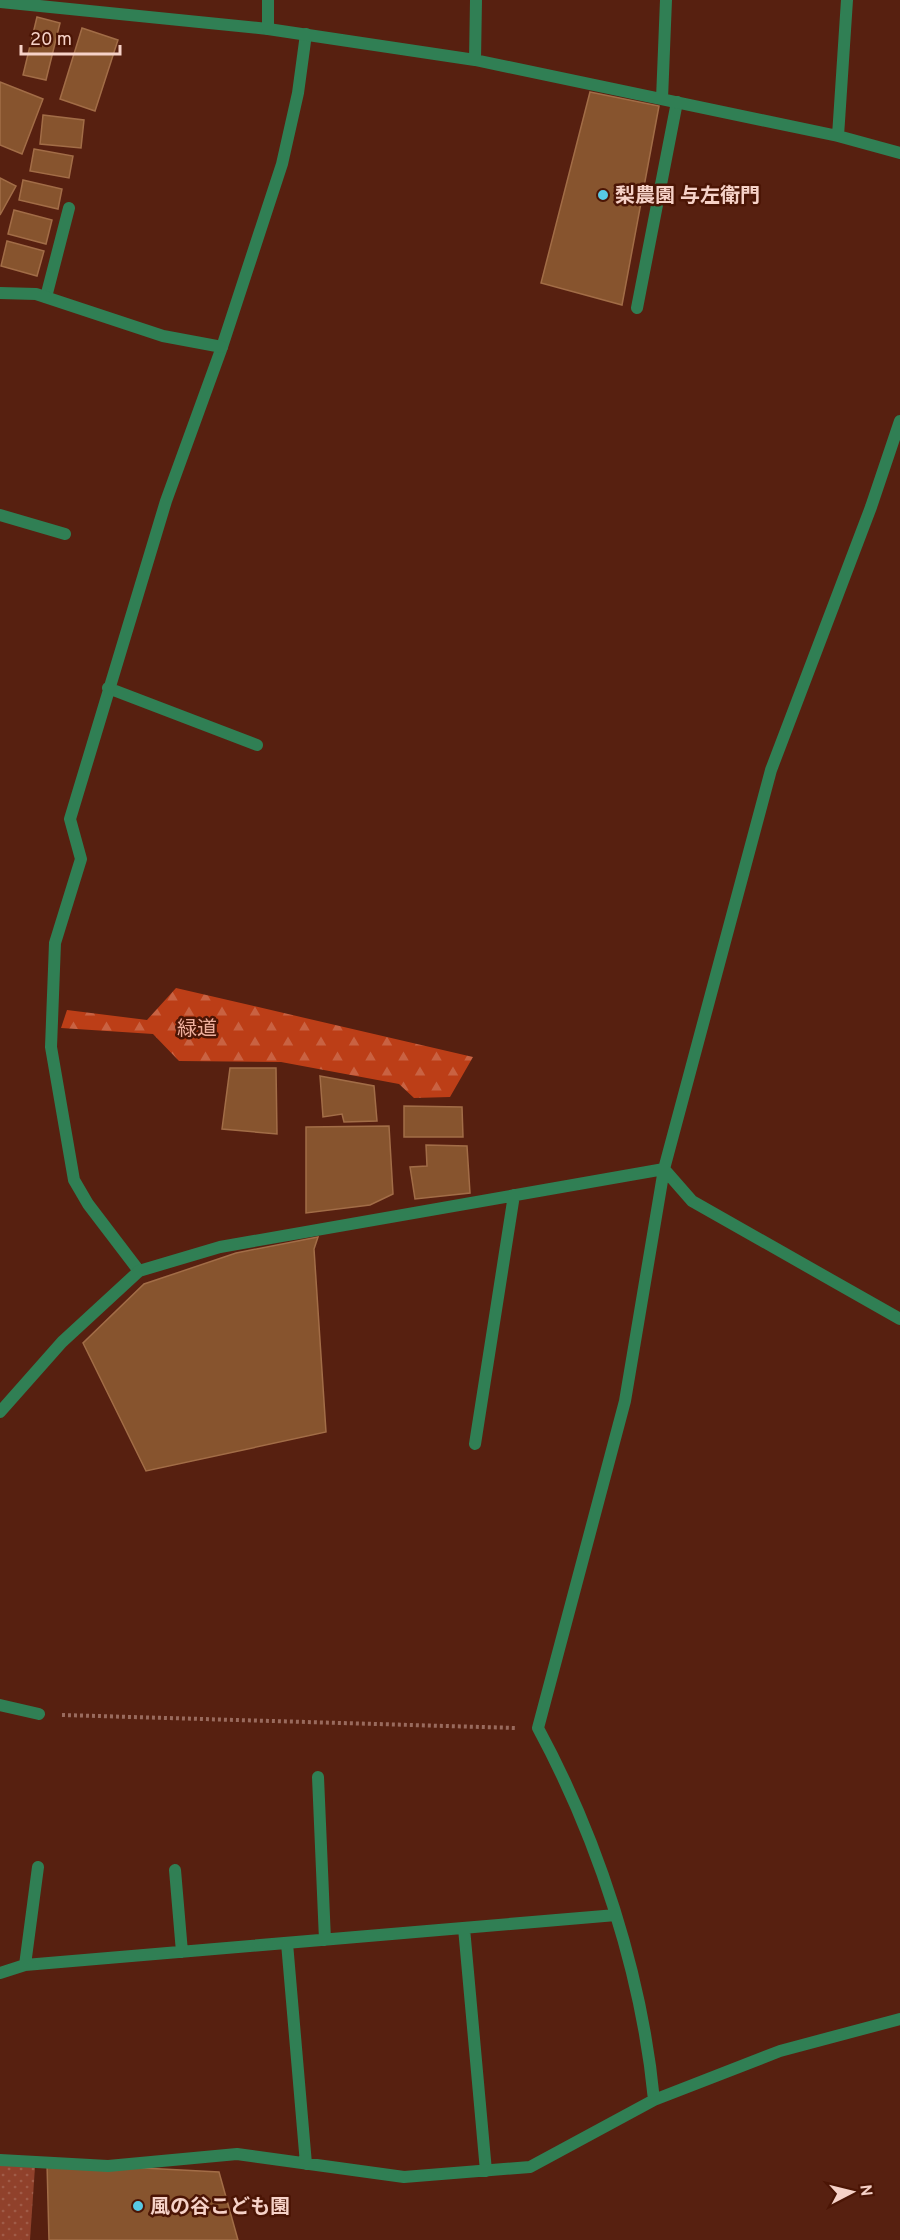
<svg xmlns="http://www.w3.org/2000/svg" width="900" height="2240" viewBox="0 0 900 2240" font-family="Overpass,'Noto Sans JP',sans-serif">
<defs>
<pattern id="forest-firs" width="22" height="20" patternUnits="userSpaceOnUse" patternTransform="scale(1.5)"><rect width="22" height="20" fill="#bc3e17"/><path d="M5 1l3.5 6h-7zM16 11l3.5 6h-7z" fill="#c96242"/></pattern>
<pattern id="park-dots" width="8" height="8" patternUnits="userSpaceOnUse" patternTransform="scale(1.5)"><rect width="8" height="8" fill="#90412b"/><path d="M2 2h.1M6 6h.1" fill="none" stroke="#a05c48" stroke-width="1.8" stroke-linecap="round"/></pattern>
</defs>
<rect width="100%" height="100%" fill="#572010"/>
<path fill="url(#forest-firs)" d="M176,988L473,1057L450,1097L414,1098L399,1084L281,1062L179,1061L153,1034L61,1028L67,1010L147,1020Z"/>
<path fill="url(#park-dots)" d="M0,2163L35,2167L30,2240H0Z"/>
<path fill="#87542e" stroke="#a26d47" stroke-width="1.5" d="M37,17L60,23L46,80L23,75Z
M82,28L118,40L95,111L60,99Z
M0,82L43,99L22,154L0,145Z
M590,92L659,106L622,305L541,283Z
M43,115L84,120L81,148L40,144Z
M34,149L73,156L69,178L30,171Z
M0,178L16,186L0,215Z
M23,180L62,189L58,209L19,200Z
M14,210L52,220L46,244L8,234Z
M7,241L44,251L37,276L1,266Z
M230,1068H276L277,1134L222,1129Z
M320,1076L374,1086L377,1121L344,1122L342,1114L323,1117Z
M404,1106L462,1107L463,1137H404Z
M389,1126L393,1194L370,1205L306,1213V1127Z
M426,1145L467,1146L470,1193L415,1199L410,1167L427,1166Z
M318,1237L314,1249L326,1432L146,1471L83,1343L144,1284L236,1253Z
M47,2163L219,2172L238,2240H49Z"/>
<g fill="none" stroke-linecap="round" stroke-linejoin="round">
<path stroke="#996a5d" stroke-width="4" stroke-dasharray="3 3" stroke-linecap="butt" d="M62,1715L516,1728"/>
<path stroke="#307f54" stroke-width="12" d="M46,297L69,208
M637,308L677,102
M0,515L65,534
M108,688L257,745
M139,1271L88,1204L74,1180L51,1047L55,943L81,859L70,819L166,501L222,347L282,164L298,93L306,34"/>
<path stroke="#307f54" stroke-width="12" d="M0,2L268,29L475,60L838,136L900,153
M475,60L476,0
M662,99L666,0
M838,136L847,0
M0,293L36,294L163,336L222,347
M664,1169L692,1201L900,1319
M0,1412L62,1342L139,1271L220,1247L664,1169
M475,1444L514,1195
M0,1705L39,1714
M318,1777L325,1940
M38,1867L25,1965L616,1915
M175,1870L182,1952
M464,1928L486,2171
M287,1943L306,2164
M0,1973L25,1965
M654,2100C642,1974 598,1839 538,1728L625,1401L664,1169L771,770L871,507L900,421
M0,2160L108,2166L237,2154L404,2177L530,2167L654,2100L780,2051L900,2019"/>
<path stroke="#307f54" stroke-width="12" d="M268,29V0"/>
</g>
<g fill="#58c9e4" stroke="#4b1505" stroke-width="2">
<circle cx="603" cy="195" r="6"/>
<circle cx="138" cy="2206" r="6"/>
</g>
<g text-anchor="middle" stroke-width="5" stroke-linejoin="round" paint-order="stroke">
<g font-size="20" font-weight="bold" fill="#f6d2c8" stroke="#4b1505" text-anchor="start">
<text x="615" y="202">梨農園 与左衛門</text>
<text x="150" y="2213">風の谷こども園</text>
</g>
<g font-size="20" fill="#efaf9d" stroke="#4b1505">
<text x="197" y="1035">緑道</text>
</g>
</g>
<g transform="translate(852 2192) rotate(83)" stroke="#4b1505" stroke-width="4.5" paint-order="stroke">
<path d="M0-4.5L10 22L0 15L-10 22Z" fill="#f6d2c8"/>
<text y="-9" font-size="16" font-weight="bold" text-anchor="middle" fill="#f6d2c8">N</text>
</g>
<path d="M21 45v9h99v-9" fill="none" stroke="#f6d2c8" stroke-width="3"/>
<text x="30" y="45" font-size="18" fill="#f6d2c8" stroke="#4b1505" stroke-width="4.5" paint-order="stroke">20 m</text>
</svg>
